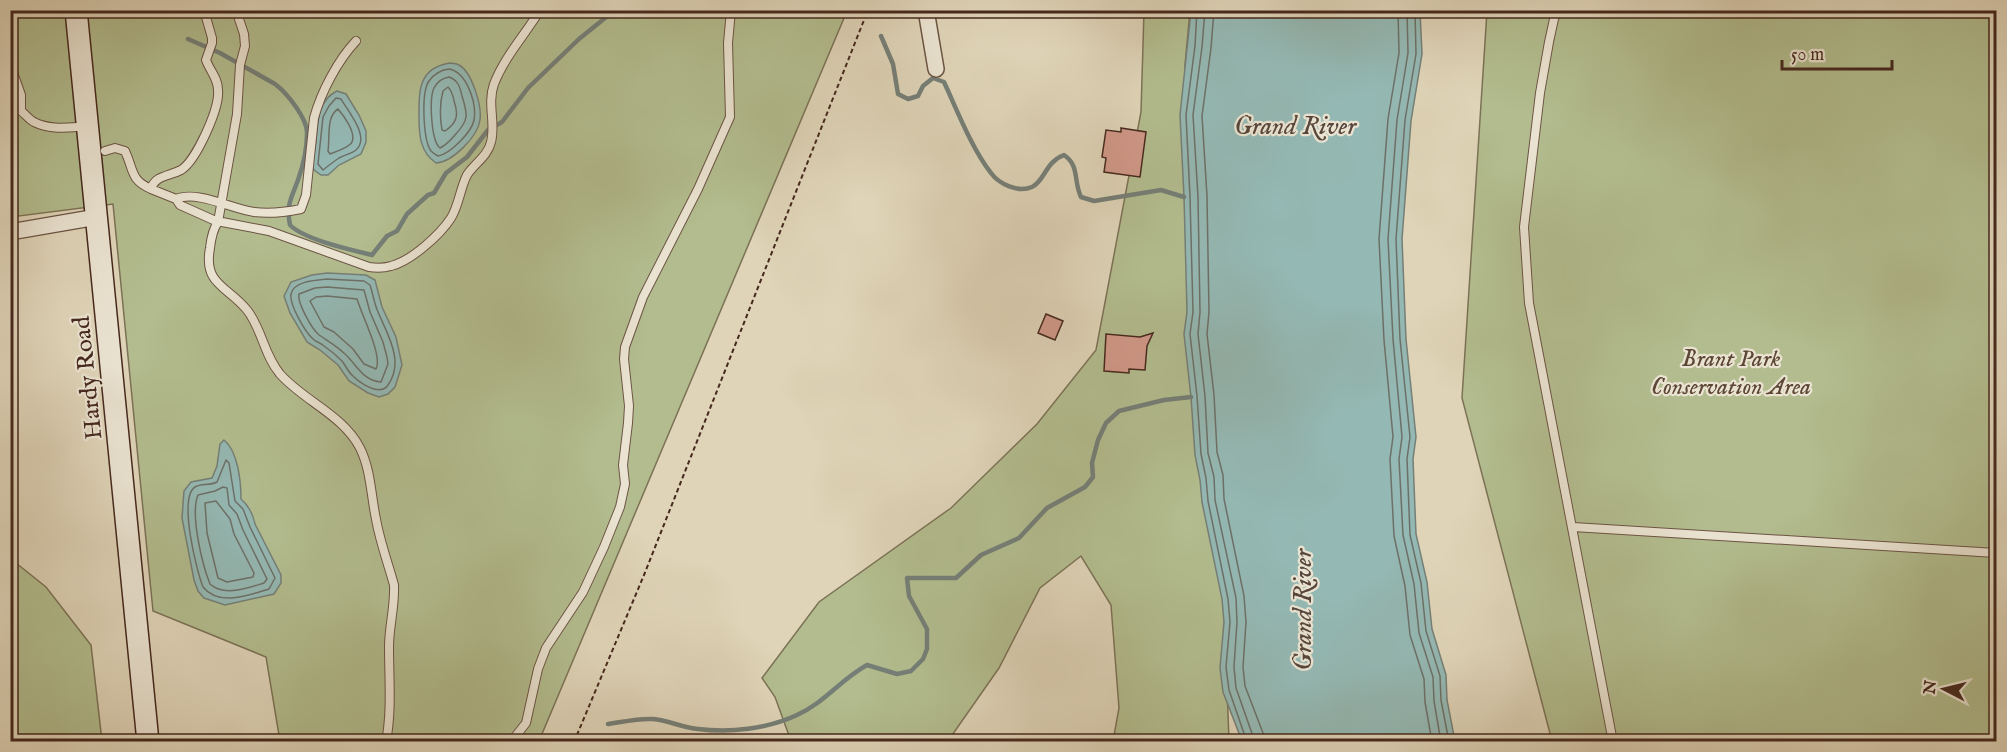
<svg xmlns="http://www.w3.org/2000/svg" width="2007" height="752" viewBox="0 0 2007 752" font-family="'IM FELL English',serif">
<rect width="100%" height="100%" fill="#dfd4b8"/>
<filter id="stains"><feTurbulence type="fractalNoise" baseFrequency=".00333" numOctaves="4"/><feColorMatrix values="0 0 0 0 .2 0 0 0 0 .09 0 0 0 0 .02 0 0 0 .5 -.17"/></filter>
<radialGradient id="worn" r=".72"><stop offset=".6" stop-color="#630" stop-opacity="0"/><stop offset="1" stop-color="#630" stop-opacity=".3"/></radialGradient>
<path fill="#b2bc8e" stroke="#7c7256" stroke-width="1.5" d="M10,11H847L539,741H280L266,657L153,611L113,204L11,217Z
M1144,11H1190L1185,65L1194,400L1223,583L1229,741H1113L1119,708L1111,605L1081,556L1040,588L999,668L948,741H791L775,697L762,678L819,602L951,508L1037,424L1096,350L1141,112Z
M1487,11H1996V741H1552L1462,398Z
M11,559L46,587L91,645L102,741H11Z"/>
<path fill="#94b8b3" stroke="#757f77" stroke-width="1.5" d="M1191,11H1420L1422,54L1411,121L1402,239L1406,339L1416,437L1413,459L1416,534L1427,582L1432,629L1446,675L1447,700L1455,741H1242L1223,692L1220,668L1224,622L1222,599L1202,502L1200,480L1195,455L1191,397L1184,334L1187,312L1184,197L1180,115Z
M450,63C453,64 456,63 459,65C472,72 482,106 480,120C478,136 453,162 436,163C420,152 419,135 419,117C419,91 418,68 450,63Z
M337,91L346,94L359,115L366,131V142L361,154L339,165L328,175H321L314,170L312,165C313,157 315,149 316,141C318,122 317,101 337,91Z
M327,273L366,275L375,280L382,307L396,337L402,365L395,387L388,394L379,397L368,393L349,381L338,365L320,350L307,342L290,313L284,296L291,282L312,275Z
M224,440C238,451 241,482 241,499C249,506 253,514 255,524L281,575V583L274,594L225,605L204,598L198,591L194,580L182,518L184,491L191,482L212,478L217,466L220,444Z"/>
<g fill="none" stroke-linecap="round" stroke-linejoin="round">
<path stroke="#6d7068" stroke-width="1.5" d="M1197,10L1195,46L1186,115L1190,197L1193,312L1190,334L1197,396L1201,454L1206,478L1208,501L1228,599L1230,622L1226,667L1229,690L1247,742
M1205,10L1202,47L1193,115L1198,197L1200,312L1198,334L1205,396L1208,453L1214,477L1215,500L1236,598L1237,622L1234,667L1236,688L1255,742
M1214,10L1211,48L1202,116L1207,196L1209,312L1207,334L1214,395L1217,452L1223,475L1224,499L1244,596L1246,622L1243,667L1245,686L1263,733L1264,742
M1398,10L1399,53L1388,119L1379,239L1384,340L1393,437L1390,459L1394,536L1405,586L1410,635L1424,679L1425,702L1432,742
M1407,10L1408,53L1397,120L1388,239L1393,339L1402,437L1399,459L1403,535L1414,584L1419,633L1433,677L1434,701L1441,742
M1415,10L1416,54L1405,120L1396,239L1400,339L1410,437L1407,459L1410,535L1421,583L1426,631L1440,676L1441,700L1449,742
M449,69C467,72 477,104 474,120C472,132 450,154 438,156C436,155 433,153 431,151C423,140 421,92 429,81C434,74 441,70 449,69Z
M449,77C458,80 460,87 462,96C468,115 469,120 455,135C450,141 446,145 440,148C431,141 429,98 434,88C437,82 443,78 449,77Z
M448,87C452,91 453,95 454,101C459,115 457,123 445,131L442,130C440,118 440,102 443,91Z
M336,98L341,99C347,110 371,137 356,150C351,154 344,155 339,158C333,162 328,166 323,170L318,164L323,117L329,106Z
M338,109C344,116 356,132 352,142C350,147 335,152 330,154L328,151C330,138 326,116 338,109Z
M327,279L364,281L370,285C373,294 374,303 378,312C387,334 405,361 388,385C380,397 360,383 353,376C348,372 346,366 342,361C337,356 330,350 324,346C321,343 316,342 313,339C305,332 289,304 291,294C294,281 316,280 327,279Z
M327,287L364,290L370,312L383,342L387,357L388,364L381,382C363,381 357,365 345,354C337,346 328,341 319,335C312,329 297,303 299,294L315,288Z
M327,296L357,299C362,316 383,356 376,369L364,364L353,349L334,332L324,327L310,301L316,297Z
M226,460L229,463L235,501L243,509L250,527L275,578L269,589C249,595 219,607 203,587C197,572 178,498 195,487C201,483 210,486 217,482Z
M223,487L227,488L229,505L237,514L243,530L267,579L264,583C247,588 224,597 210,584C202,564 190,514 198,495L215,491Z
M216,501L230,519L234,534L254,573L253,577L227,582L218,578L207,533L205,503Z"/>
<path stroke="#757f77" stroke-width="4.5" d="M62,10L65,12
M881,36L893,64L898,94L908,99L918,96L923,86L933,78L944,82C957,110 972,149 991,173C999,184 1018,193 1032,187C1045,181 1045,162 1064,155C1080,166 1073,180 1081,197L1094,201L1161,190L1184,197
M188,39L220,53L275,84C287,93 308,119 307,134C307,149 303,166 298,180C291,199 286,205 290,225C305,240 352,250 372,255L387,236L397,231L407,214L428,195L434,193L446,173L467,157L488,130L502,122L528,88L579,39L615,10
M608,724C622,722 639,718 653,719C668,720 683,728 698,729C730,733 767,729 797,715C824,703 840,680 867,665L897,674L911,671L923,659L927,649V629L909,596L907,578H956L981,555L1019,538L1047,508L1085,487L1093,477L1092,463L1098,440L1106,423L1119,411L1164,400L1191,397"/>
</g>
<path fill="#d1998a" stroke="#46291e" stroke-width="1.5" d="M1121,128L1146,132L1140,177L1104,172L1106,158L1102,157L1106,130L1121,132Z
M1046,314L1063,321L1055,340L1038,333Z
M1153,333L1147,346L1145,370L1129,369V373L1104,371L1106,334L1140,337Z"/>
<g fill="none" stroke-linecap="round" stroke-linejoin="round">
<defs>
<path id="lane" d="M204,10L212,38V43L206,60C210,71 218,78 218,90C220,108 196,161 181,170C170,176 155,175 151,189L176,199C197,190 232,209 254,212C269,214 286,212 301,209L306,195L314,118C321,92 338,60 356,41
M1558,10L1554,19L1549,42L1540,93L1524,227L1529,303L1613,742
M10,64L21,95V109
M10,107C22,107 25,117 34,122C48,129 62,128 78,127
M105,151L115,148L125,151C134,170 130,180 151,189
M176,199L180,205L218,222L237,114L240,65L245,46L244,34L236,10
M1573,527L1996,553
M386,742C392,710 389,679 389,647C389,626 395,607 394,585C388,563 380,542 376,519C371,496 371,470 360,448C343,415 304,401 280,374C264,355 262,329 247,310C228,286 203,285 210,248C211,239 213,229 218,222H222L269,231L369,267C376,268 384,268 391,266C411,261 440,235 451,218C459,205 460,189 467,175C474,164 488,156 491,142C496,123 487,104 494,84C505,56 525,35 540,10
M511,742L526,723L538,669L546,648L583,592L604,547L620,507L625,484L623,465L628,423L629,406L624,359L625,347L643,297L698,189L730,117L728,43L731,10"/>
<path id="street" d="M926,10L936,69
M10,232L97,217"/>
<path id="secondary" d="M76,10L148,742"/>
</defs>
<use href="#lane" stroke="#6c5444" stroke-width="10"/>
<use href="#street" stroke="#6c5444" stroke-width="18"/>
<use href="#secondary" stroke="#46291e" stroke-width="24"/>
<path stroke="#46291e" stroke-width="2" stroke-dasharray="4.5 3" stroke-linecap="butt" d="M574,742L644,575L868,10"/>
<use href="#lane" stroke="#eae3d1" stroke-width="8"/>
<use href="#street" stroke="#eae3d1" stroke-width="15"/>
<use href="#secondary" stroke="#eae3d1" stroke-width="21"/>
</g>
<g text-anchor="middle" stroke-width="4.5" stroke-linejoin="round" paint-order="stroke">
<g font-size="24" font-style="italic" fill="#5c4634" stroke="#eae3d1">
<text x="1731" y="366">Brant Park<tspan x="1731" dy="28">Conservation Area</tspan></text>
</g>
<g font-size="24" fill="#46291e" stroke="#eae3d1">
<text transform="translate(87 378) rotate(-96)" y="8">Hardy Road</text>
</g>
<g font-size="26" font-style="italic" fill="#56463c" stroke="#eae3d1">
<text x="1295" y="134">Grand River</text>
<text transform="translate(1302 610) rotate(-90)" y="9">Grand River</text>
</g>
</g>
<rect width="2007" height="752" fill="none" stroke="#dfd4b8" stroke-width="36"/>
<rect x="12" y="12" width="1983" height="728" fill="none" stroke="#46291e" stroke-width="3"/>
<rect x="18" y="18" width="1971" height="716" fill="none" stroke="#46291e" stroke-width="1.5"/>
<g transform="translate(1944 689) rotate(277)" stroke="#eae3d1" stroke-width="4.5" paint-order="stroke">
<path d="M0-4.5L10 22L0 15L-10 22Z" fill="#46291e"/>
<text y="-9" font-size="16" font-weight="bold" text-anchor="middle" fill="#46291e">N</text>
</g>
<path d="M1782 60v9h110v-9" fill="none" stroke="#46291e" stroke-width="3"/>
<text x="1791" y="60" font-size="18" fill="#46291e" stroke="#eae3d1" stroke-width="4.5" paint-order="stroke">50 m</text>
<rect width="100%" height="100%" filter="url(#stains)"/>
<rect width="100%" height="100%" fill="url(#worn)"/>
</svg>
